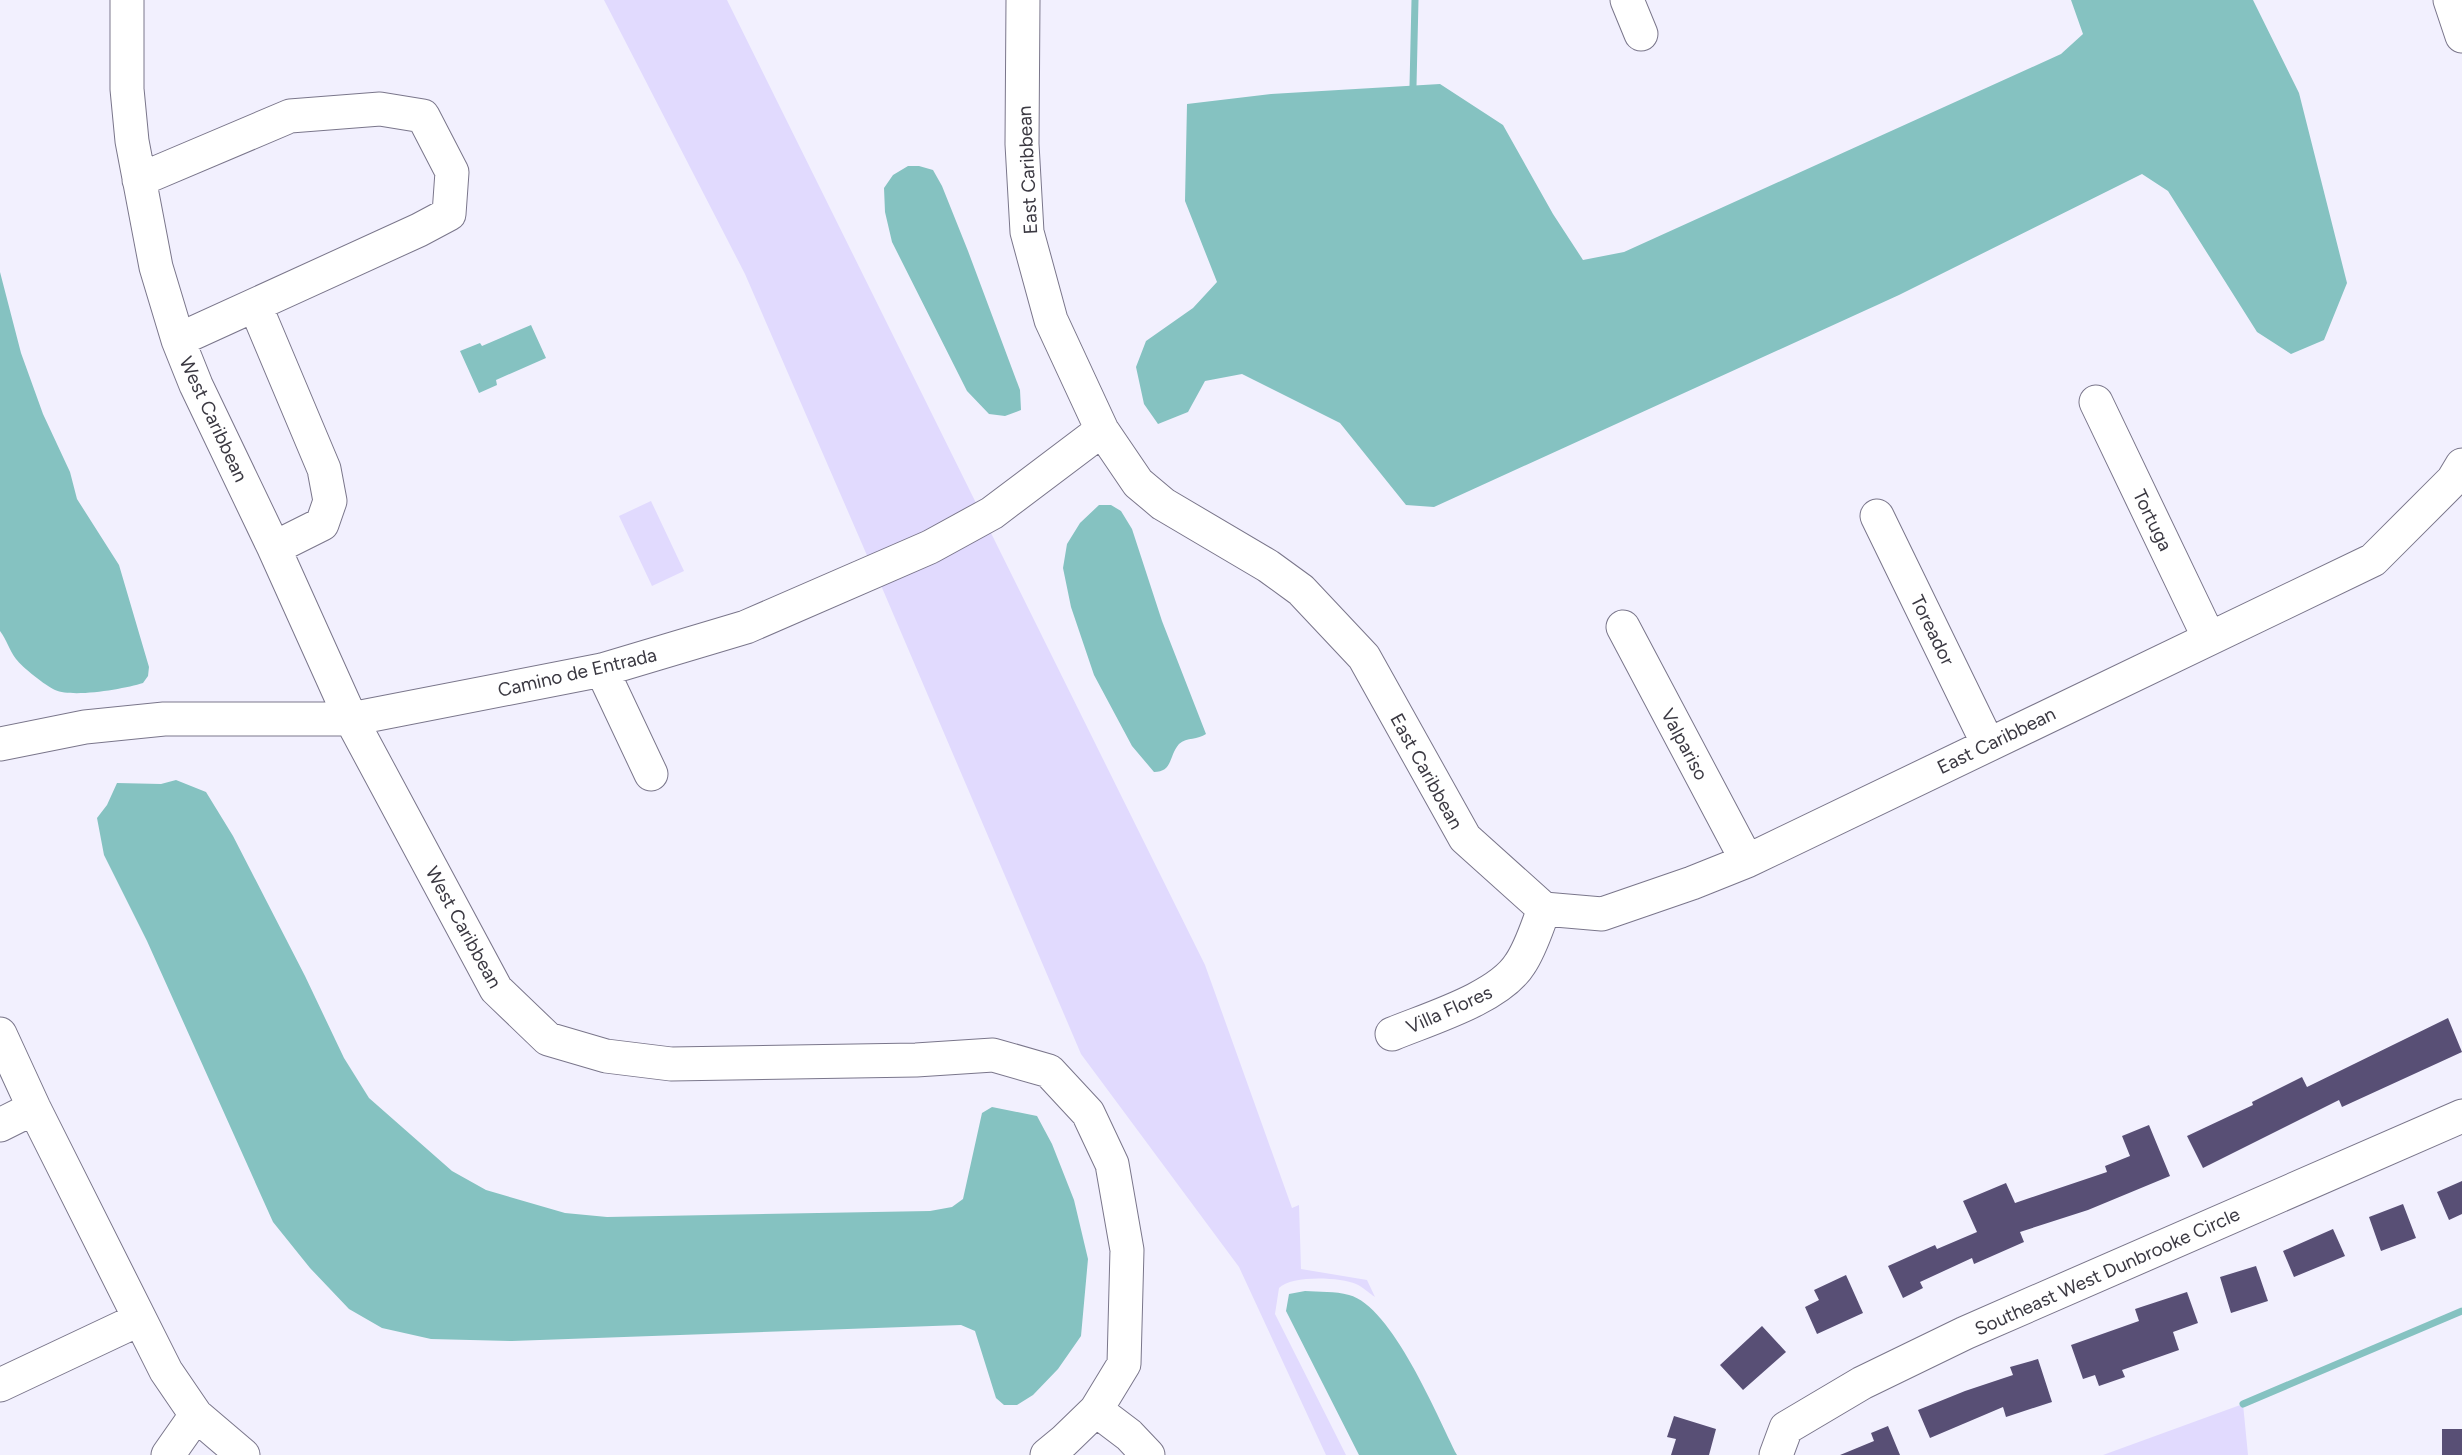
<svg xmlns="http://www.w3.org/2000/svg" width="2462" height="1455" viewBox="0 0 2462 1455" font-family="Figtree,sans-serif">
<rect width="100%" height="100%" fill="#f2f0fe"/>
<path fill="#e1dafe" d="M604,0H727L978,507L869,560L745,274Z
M651,501L684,571L652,586L619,516Z
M989,529L1205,965L1292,1208L1299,1205L1301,1269L1367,1280L1375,1297C1369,1293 1363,1287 1356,1284C1340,1277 1291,1275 1279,1288L1275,1314L1346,1455H1326L1239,1267L1081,1054L880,583Z
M2243,1404L2248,1455H2103Z"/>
<path fill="#85c2c1" d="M2071,0H2253L2299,93L2347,283L2324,340L2291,354L2257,332L2168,191L2142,174L1899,295L1434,507L1406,505L1340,423L1242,374L1205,381L1188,412L1158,424L1144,404L1136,367L1146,341L1193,308L1217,282L1185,201L1187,104L1271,94L1440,84L1503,125L1553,214L1583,260L1624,252L2061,54L2083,34Z
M908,166H919L933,170L942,186L968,251L1020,390L1021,410L1005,416L989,414L967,391L892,242L885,212L884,188L893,175Z
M0,272L21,353L43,414L70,472L77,499L119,565L149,667L148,676L143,683C124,689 73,698 55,690C46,686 22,667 16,659C9,650 7,640 0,631Z
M531,325L546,358L496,380L497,385L479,393L460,351L480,343L482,346Z
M1099,505H1111L1121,511L1132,529L1162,621L1206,734C1198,740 1187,737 1179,744C1169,755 1173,772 1154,772L1132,746L1094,675L1071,607L1063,568L1067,544L1080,523Z
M176,780L206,792L233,836L305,976L344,1058L369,1098L452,1171L486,1190L565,1213L607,1217L930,1211L952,1207L963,1199L982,1113L992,1107L1037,1116L1052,1144L1074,1200L1088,1259L1081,1336L1058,1369L1033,1395L1017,1405H1004L996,1398L975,1331L961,1325L512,1341L431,1339L382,1328L349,1309L310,1268L273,1222L147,941L104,855L97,818L107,805L117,783L161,784Z
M1305,1291C1319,1292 1335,1291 1349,1295C1392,1306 1437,1416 1457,1455H1359L1286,1311L1289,1294Z"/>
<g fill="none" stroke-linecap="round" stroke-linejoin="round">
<path stroke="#85c2c1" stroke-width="7" d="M1413,86L1415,0
M2243,1404L2462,1311"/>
</g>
<path fill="#584f75" d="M2448,1018L2462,1052L2342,1107L2339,1100L2203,1168L2187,1136L2253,1105L2252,1102L2302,1077L2307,1087Z
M2149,1125L2170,1176L2088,1210L2020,1232L2024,1242L1974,1264L1972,1258L1920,1282L1923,1288L1903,1298L1888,1266L1935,1245L1937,1249L1977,1232L1963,1201L2006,1183L2015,1203L2107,1172L2105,1166L2130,1156L2122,1136Z
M2462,1181V1214L2449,1220L2437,1192Z
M2403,1204L2416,1238L2381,1251L2369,1217Z
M2333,1229L2345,1256L2294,1277L2283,1251Z
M2256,1266L2268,1301L2231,1313L2220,1277Z
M1846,1275L1863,1313L1817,1334L1805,1307L1819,1300L1814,1290Z
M2187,1292L2198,1323L2173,1332L2179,1350L2122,1370L2125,1377L2099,1386L2095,1375L2083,1379L2071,1345L2139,1321L2135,1309Z
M1762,1326L1786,1352L1743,1390L1720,1365Z
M2038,1359L2052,1402L2006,1417L2003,1407L1930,1438L1918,1410L1965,1391L2013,1375L2010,1367Z
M1674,1416L1716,1429L1709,1455H1671L1676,1439L1667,1437Z
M1888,1426L1900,1455H1840L1874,1441L1871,1433Z
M2442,1429H2462V1455H2442Z"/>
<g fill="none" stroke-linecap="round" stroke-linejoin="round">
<defs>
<path id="minor" d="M127,0V89L132,141L156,267L178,340L196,385L274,548L351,719L496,989L548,1039L606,1056L671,1064L916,1060L993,1055L1049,1071L1088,1113L1112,1164L1127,1250L1124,1364L1096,1410L1064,1441L1047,1455
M1023,0L1022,144L1027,232L1051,320L1102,430L1138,483L1163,504L1268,566L1301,590L1364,657L1465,838L1544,909L1602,914L1692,883L1747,861L2373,560L2453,480L2462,465
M1627,0L1641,34
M2450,0L2462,36
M139,180L290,116L380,109L423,116L452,172L449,214L419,230L178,340
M255,305L324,469L330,501L322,524L274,548
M2096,402L2209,638
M1877,516L1988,744
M1623,627L1747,861
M602,670L651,774
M0,744L85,727L164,719H351L602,670L746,627L930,547L992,513L1102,430
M0,1034L34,1108L166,1371L196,1415L243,1455
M1392,1034C1428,1019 1499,998 1520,964C1531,948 1537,927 1544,909
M0,1125L34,1108
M0,1385L138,1320
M1096,1410L1129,1435L1148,1455
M168,1455L196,1415
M1776,1455L1786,1428L1862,1383L1965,1333L2462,1116"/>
</defs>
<use href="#minor" stroke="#7a768b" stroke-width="35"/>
<use href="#minor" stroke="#fff" stroke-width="33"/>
</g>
<g text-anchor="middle" stroke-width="7" stroke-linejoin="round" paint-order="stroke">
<g font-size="19" fill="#3b3942" stroke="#fff">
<text transform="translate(1027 170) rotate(-93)" y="7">East Caribbean</text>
<text transform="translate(214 419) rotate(65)" y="7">West Caribbean</text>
<text transform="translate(2153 520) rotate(64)" y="7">Tortuga</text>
<text transform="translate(1933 630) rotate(64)" y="7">Toreador</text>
<text transform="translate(577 672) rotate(-13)" y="7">Camino de Entrada</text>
<text transform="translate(1996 740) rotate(-26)" y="7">East Caribbean</text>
<text transform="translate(1685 744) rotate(62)" y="7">Valpariso</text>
<text transform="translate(1427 771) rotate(61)" y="7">East Caribbean</text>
<text transform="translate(464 927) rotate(61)" y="7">West Caribbean</text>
<text transform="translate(1449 1009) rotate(-24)" y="7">Villa Flores</text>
<text transform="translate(2107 1271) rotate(-24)" y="7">Southeast West Dunbrooke Circle</text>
</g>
</g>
</svg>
